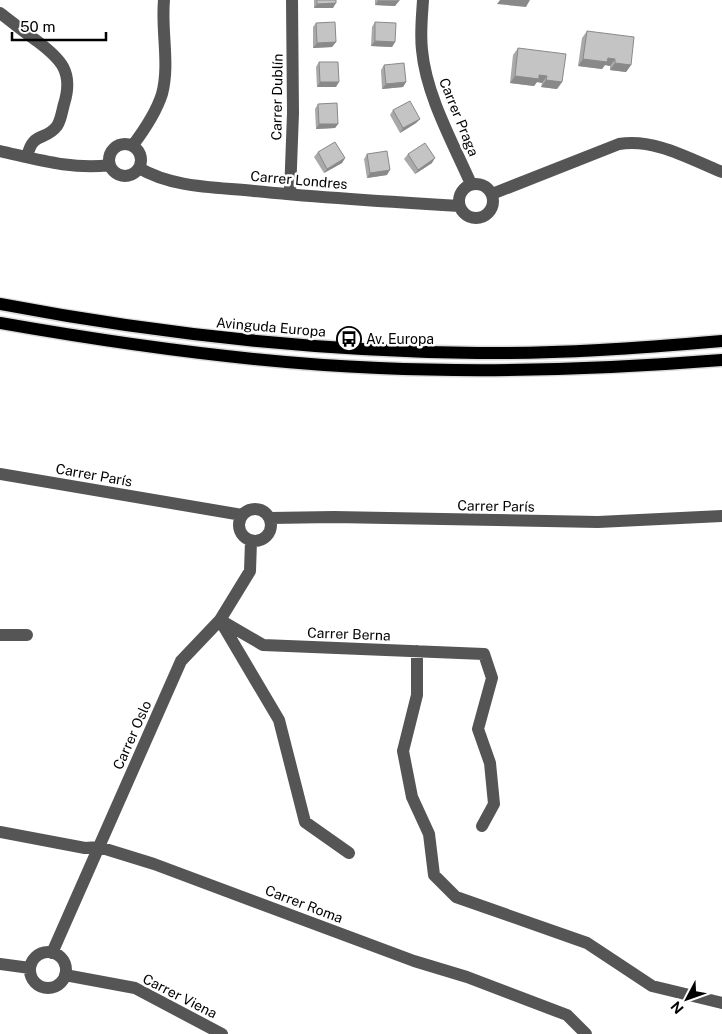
<svg xmlns="http://www.w3.org/2000/svg" width="722" height="1034" viewBox="0 0 722 1034" font-family="'Public Sans',sans-serif">
<rect width="100%" height="100%" fill="#fff"/>
<g fill="none" stroke-linecap="round" stroke-linejoin="round">
<defs>
<path id="major" d="M0,304C157,334 317,351 477,353C559,354 640,348 722,341
M0,323C125,345 252,363 379,368C493,373 608,369 722,360"/>
</defs>
<use href="#major" stroke="#dbdbdb" stroke-width="15"/>
<path stroke="#555" stroke-width="12" d="M423,0C422,17 420,33 422,50C426,95 453,143 471,184
M0,13C12,22 24,32 37,41C61,59 74,72 64,104C62,111 61,120 57,126C45,142 33,130 27,157
M109 160a16 16 0 1 1 32 0a16 16 0 1 1-32 0Z
M133,145C145,129 156,113 162,94C170,64 161,31 164,0
M0,151C36,159 72,170 110,165
M139,168C173,188 216,187 254,191C322,198 391,202 459,206
M459 201a17 17 0 1 1 34 0a17 17 0 1 1-34 0Z
M290,194L293,113L292,0
M492,194L619,144C654,138 690,159 722,172
M0,474L242,515
M239 525a16 16 0 1 1 32 0a16 16 0 1 1-32 0Z
M270,518L334,517L598,522L722,516
M220,620L263,645L484,654L492,678L478,729L490,763L494,804L482,826
M221,622L279,720L305,822L349,853
M0,635H27
M417,651V695L403,751L412,797L429,834L434,875L456,897L587,943L652,986L722,1003
M0,832L85,848L99,847L154,864L414,961L467,977L567,1015L586,1034
M30 970a18 18 0 1 1 36 0a18 18 0 1 1-36 0Z
M52,953L181,661L220,620L250,571L251,541
M0,964L30,968
M65,975L135,988L222,1034"/>
<use href="#major" stroke="#000" stroke-width="12"/>
</g>
<path fill="#a9a9a9" d="M314,0H336L333,8H314Z
M375,0H399L395,6L375,5Z
M375,22L395,42L392,47L371,46L372,27Z
M316,23L336,42L332,47L313,48V27Z
M587,31L631,65L626,72L610,70V66L605,65L602,69L578,66L582,38Z
M518,48L562,82L557,89L541,87L542,83L537,82L534,86L510,83L513,55Z
M319,62L336,87H317L316,67Z
M384,65L406,82L403,87L382,89L381,70Z
M318,104L338,124L335,128L316,129L315,109Z
M393,110L420,119L416,123L400,133L390,115Z
M318,152L345,158L342,163L324,173L314,157Z
M367,154L387,175L367,178L364,159Z
M408,154L432,163L415,174L404,159Z"/>
<path fill="#898989" d="M500,0H530L526,7L497,4Z
M378,1H399L395,6L375,5Z
M336,3L333,8H314L317,4Z
M375,41L395,42L392,47L371,46Z
M336,42L332,47L313,48L317,43Z
M608,58L615,59L610,66L605,65L602,69L578,66L583,59Z
M615,63L631,65L626,72L610,70Z
M539,75L547,76L542,83L537,82L534,86L510,83L515,76Z
M546,80L562,82L557,89L541,87Z
M320,82H339L336,87H317Z
M406,82L403,87L382,89L386,84Z
M420,119L416,123L400,133L403,128Z
M319,124H338L335,128L316,129Z
M345,158L342,163L324,173L327,169Z
M435,158L432,163L415,174L418,170Z
M390,170L387,175L367,178L370,173Z"/>
<path fill="#c4c4c4" stroke="#898989" d="M317,0H336V3L317,4Z
M379,0H399V1H378Z
M335,22L336,42L317,43L316,23Z
M375,22L396,23L395,42L375,41Z
M587,31L634,37L631,65L615,63V59L608,58L607,62L583,59Z
M518,48L566,54L562,82L546,80L547,76L539,75V79L515,76Z
M319,62H338L339,82H320Z
M404,63L406,82L386,84L384,65Z
M410,101L420,119L403,128L393,110Z
M337,103L338,124H319L318,104Z
M335,142L345,158L327,169L318,152Z
M425,143L435,158L418,170L408,154Z
M387,151L390,170L370,173L367,154Z"/>
<defs>
<symbol id="bus-ring" viewBox="-11 -11 22 22"><circle r="9.5" fill="#fff" stroke="#000" stroke-width="1.5"/><path d="M-5-6H5V4H4V6H2V4H-2V6H-4V4H-5ZM-3.5-4V0h7V-4ZM-3.5 1.2v1.5H-2V1.2ZM2 1.2v1.5H3.5V1.2Z" fill="#000"/></symbol>
</defs>
<g fill-rule="evenodd">
<use href="#bus-ring" x="335" y="325" width="28" height="28"/>
</g>
<g text-anchor="middle" stroke-width="5" stroke-linejoin="round" paint-order="stroke">
<g font-size="14" fill="#000" stroke="#fff">
<text transform="translate(277 97) rotate(-89)" y="5">Carrer Dublín</text>
<text transform="translate(459 117) rotate(68)" y="5">Carrer Praga</text>
<text transform="translate(299 180) rotate(5)" y="5">Carrer Londres</text>
<text transform="translate(271 327) rotate(5)" y="5">Avinguda Europa</text>
<text transform="translate(94 475) rotate(10)" y="5">Carrer París</text>
<text transform="translate(496 506) rotate(1)" y="5">Carrer París</text>
<text transform="translate(349 634) rotate(2)" y="5">Carrer Berna</text>
<text transform="translate(132 735) rotate(-66)" y="5">Carrer Oslo</text>
<text transform="translate(304 904) rotate(21)" y="5">Carrer Roma</text>
<text transform="translate(180 996) rotate(27)" y="5">Carrer Viena</text>
</g>
<g font-size="14" fill="#000" stroke="#fff" text-anchor="start">
<text x="366" y="344">Av. Europa</text>
</g>
</g>
<g transform="translate(687 999) rotate(229)" stroke="#ffffff" stroke-width="4" paint-order="stroke">
<path d="M0-4L9 19L0 12L-9 19Z" fill="#000000"/>
<text y="-8" font-size="14" font-weight="bold" text-anchor="middle" fill="#000000">N</text>
</g>
<path d="M12 32v8h94v-8" fill="none" stroke="#000000" stroke-width="2.5"/>
<text x="20" y="32" font-size="15" fill="#000000" stroke="#ffffff" stroke-width="4" paint-order="stroke">50 m</text>
</svg>
